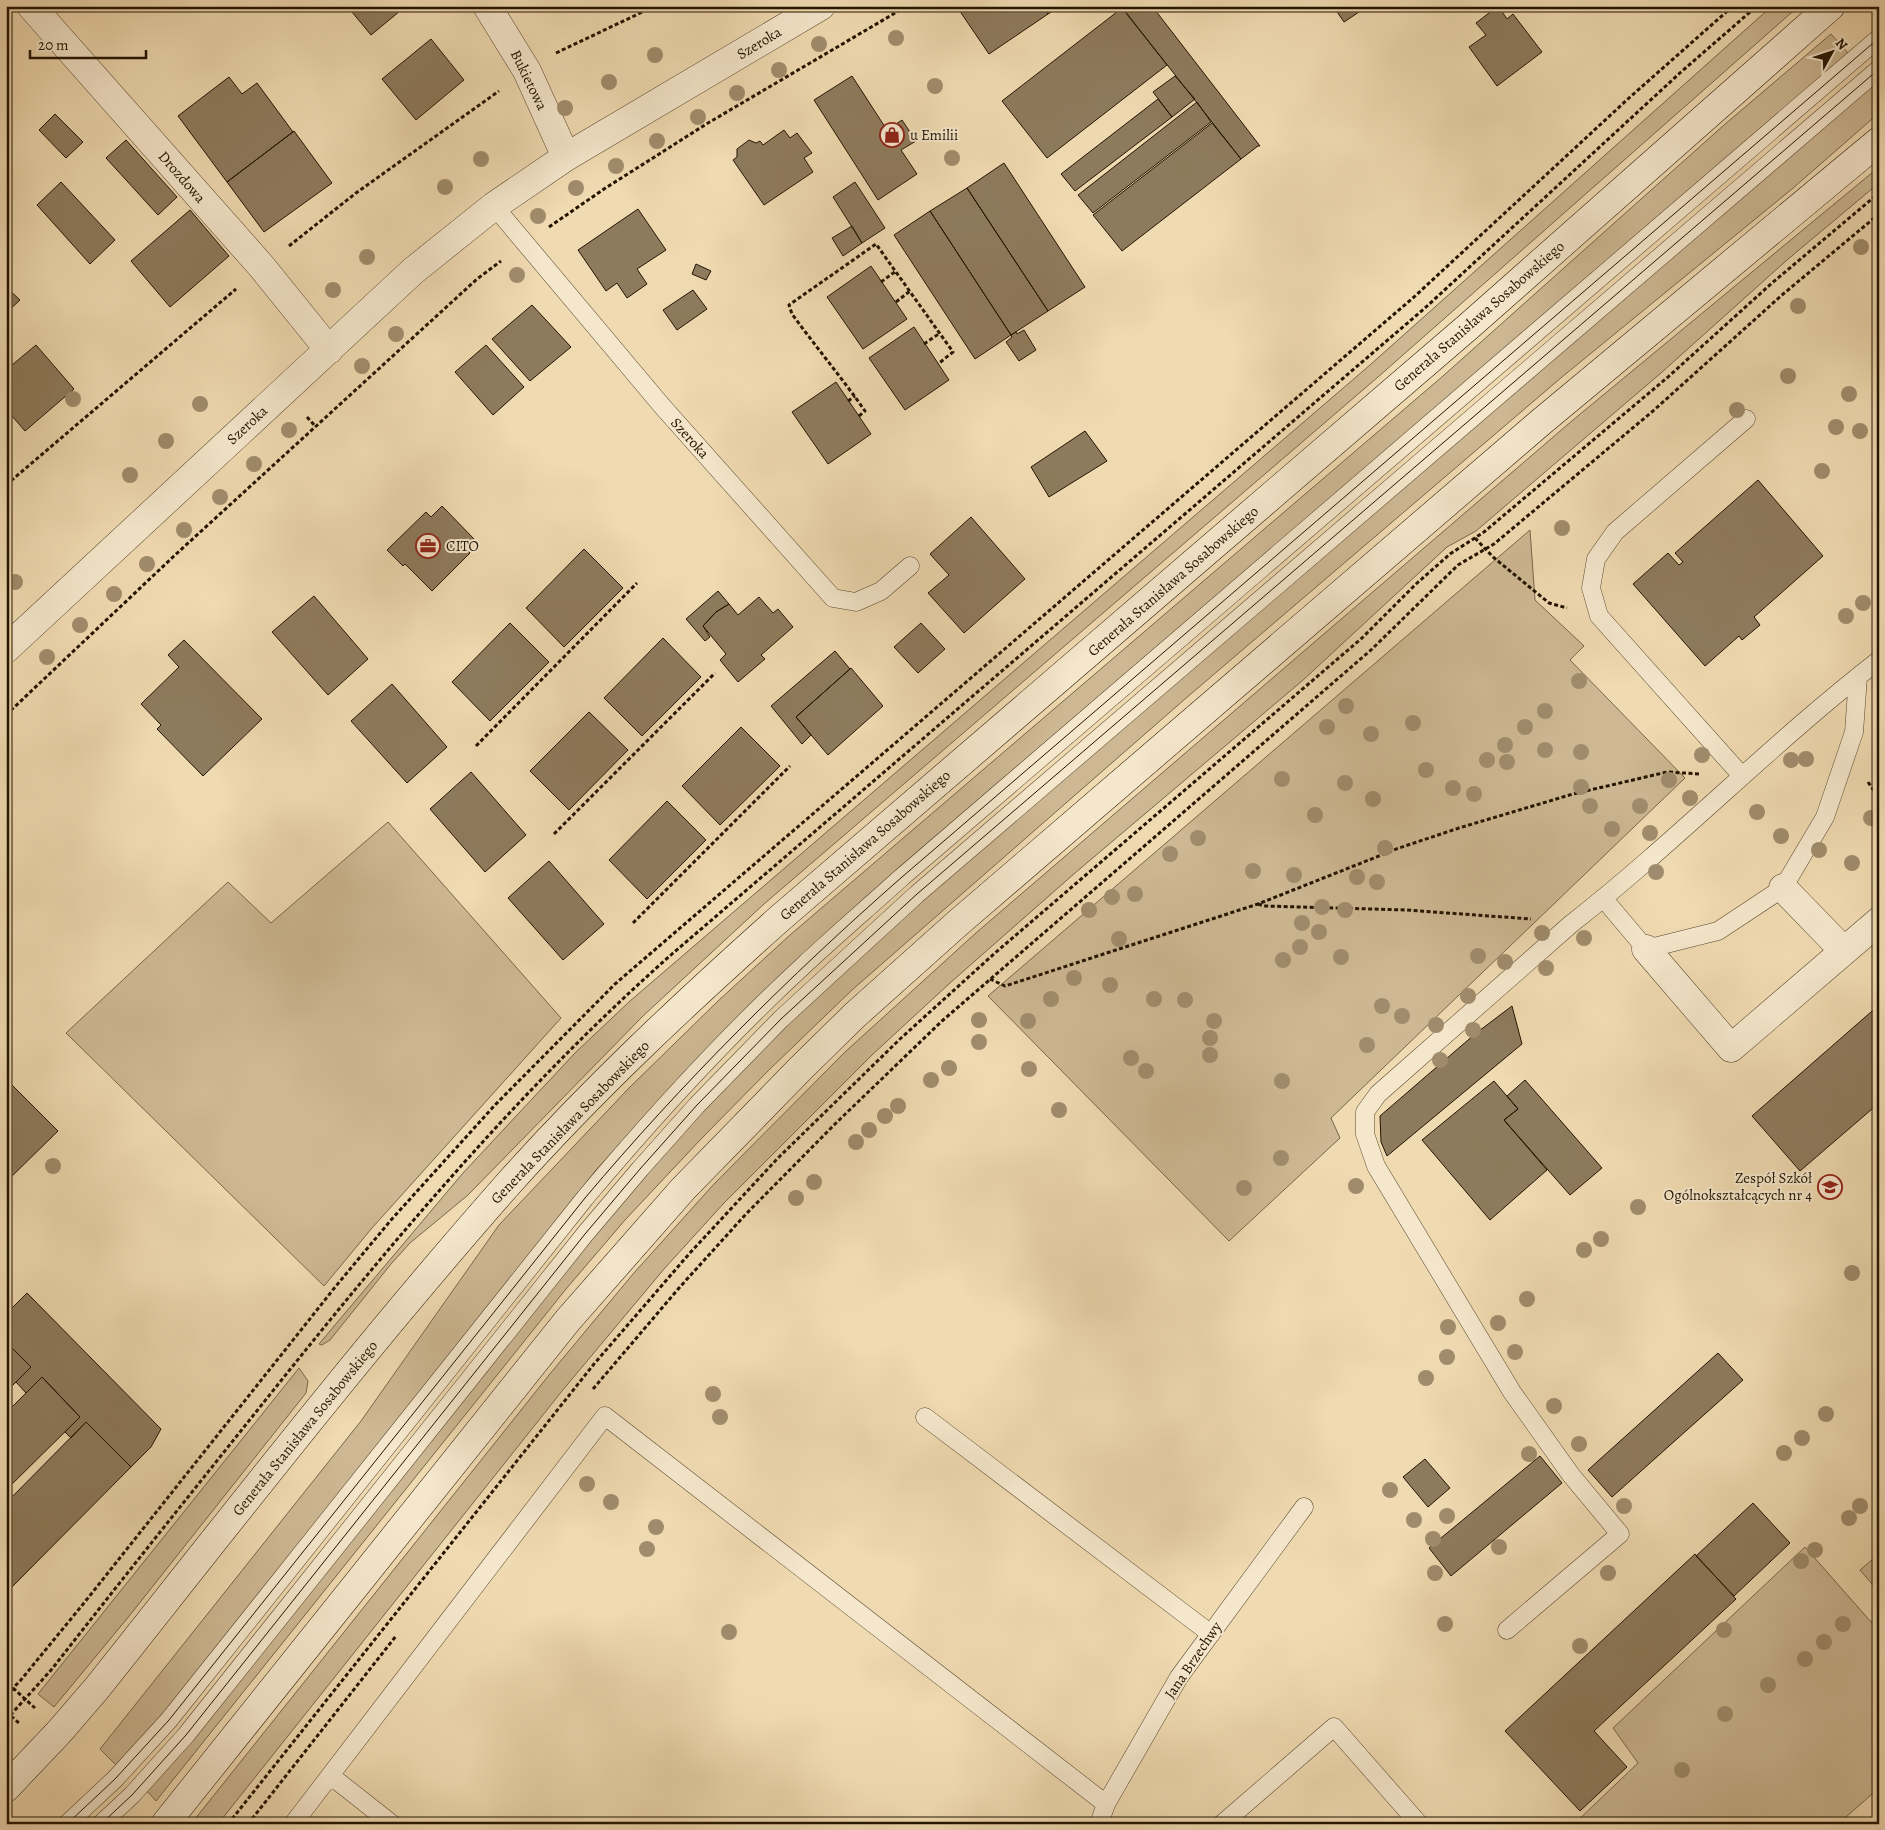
<svg xmlns="http://www.w3.org/2000/svg" width="1885" height="1830" viewBox="0 0 1885 1830" font-family="Alegreya,serif">
<rect width="100%" height="100%" fill="#f0dab1"/>
<filter id="stains"><feTurbulence type="fractalNoise" baseFrequency=".004" numOctaves="4"/><feColorMatrix values="0 0 0 0 .2 0 0 0 0 .09 0 0 0 0 .02 0 0 0 .5 -.17"/></filter>
<radialGradient id="worn" r=".72"><stop offset=".6" stop-color="#630" stop-opacity="0"/><stop offset="1" stop-color="#630" stop-opacity=".3"/></radialGradient>
<path fill="#cdb893" stroke="#78664a" d="M1772,6H1799L1378,377L764,904L643,1016L468,1195L410,1243L391,1264L330,1340L322,1345L319,1344L463,1173L575,1053L630,1001L1370,365Z
M1831,34L1849,54L897,869C852,909 806,950 763,993C705,1050 650,1110 596,1170L163,1715L116,1765L100,1749L361,1421L499,1225L629,1088L718,1001L790,935L1443,376L1724,125Z
M1872,83L1879,90V113L1792,189L1562,377L1185,699L852,990L769,1070L701,1139L625,1220L566,1289L156,1801L146,1790L614,1210L688,1125L755,1054L871,944Z
M1879,167V183L1787,260L1661,373L1476,531L1447,547L1302,681L1075,873L950,983L872,1055L724,1203L664,1269L562,1391L218,1824H191L549,1375L633,1274L714,1184L845,1052L977,932L1573,420Z
M1530,530L1535,600L1584,646L1570,660L1685,778L1331,1118L1340,1138L1229,1241L988,996Z
M388,822L561,1018L372,1228L324,1286L66,1033L228,882L271,923Z
M299,1368L308,1381L306,1393L130,1615L54,1707L38,1694Z
M1805,1547L1879,1631V1788L1838,1824H1574L1638,1763L1613,1728Z
M1879,1554V1592L1860,1570Z"/>
<path fill="#8e7b5d" stroke="#231401" d="M347,6H406L371,35Z
M1043,6H1061L1048,14Z
M1043,6L1048,14L989,54L957,7Z
M1121,6H1152L1260,146H1258L1241,159Z
M1333,6H1368L1344,22Z
M1498,6L1507,19L1513,14L1542,52L1497,86L1469,47L1486,35L1476,23Z
M1122,8L1167,65L1047,158L1002,101Z
M431,39L464,80L416,120L382,79Z
M852,76L887,130L902,120L916,141L901,150L917,174L878,200L814,100Z
M1175,76L1195,99L1172,117L1153,92Z
M229,77L242,94L257,83L293,132L227,182L178,116Z
M1158,99L1172,117L1075,191L1061,174Z
M1197,102L1211,122L1093,213L1078,195Z
M55,114L83,142L66,158L39,130Z
M1212,123L1241,159L1122,251L1093,215Z
M784,130L790,138L797,133L812,153L804,158L813,172L764,205L733,160L737,157V149L749,140L756,143L760,141L763,145Z
M294,131L332,183L264,232L227,182Z
M126,140L177,197L158,215L106,158Z
M1004,163L1085,287L1048,311L967,188Z
M61,182L115,240L90,264L37,205Z
M855,182L885,228L862,243L833,197Z
M967,188L1048,311L1011,335L930,211Z
M638,209L666,250L637,269L647,284L627,298L617,283L606,291L578,250Z
M190,210L229,256L170,307L131,261Z
M930,211L1011,335L975,359L894,235Z
M852,226L862,243L843,256L832,238Z
M696,264L711,271L706,280L692,274Z
M871,266L907,319L863,349L827,297Z
M6,287L20,300L6,313Z
M693,290L707,309L677,330L663,310Z
M532,305L571,347L530,381L492,339Z
M914,327L949,380L905,410L869,358Z
M1024,330L1036,350L1019,361L1006,342L1012,337L1011,335L1016,332L1017,334Z
M36,345L74,389L25,431L6,409V370Z
M486,345L524,387L493,415L455,372Z
M836,382L871,434L828,464L792,412Z
M1085,431L1107,461L1049,497L1031,467Z
M1758,480L1823,556L1754,617L1760,625L1742,640L1739,636L1705,666L1633,584L1668,553L1679,565L1683,562L1675,553Z
M442,506L475,540L466,548L470,553L432,591L405,564L403,566L387,550L426,512L431,517Z
M971,517L1025,579L964,633L928,593L949,575L930,554Z
M584,549L623,588L564,647L526,608Z
M718,591L729,604L716,612L703,626L710,637L705,641L686,619Z
M314,596L368,659L328,695L272,632Z
M759,597L773,613L778,609L793,627L761,655L765,659L738,682L720,660L726,654L703,626L716,612L729,604L738,615Z
M510,623L549,662L490,721L452,682Z
M921,623L945,649L918,673L894,647Z
M663,638L701,677L642,736L604,698Z
M184,640L262,719L203,776L157,729L161,725L141,704L179,667L168,655Z
M835,651L850,669L796,717L811,735L802,744L771,706Z
M851,668L883,706L828,755L796,717Z
M392,684L447,747L407,783L351,721Z
M589,712L628,750L569,810L530,771Z
M741,727L780,766L720,825L682,786Z
M471,772L526,835L485,872L430,809Z
M667,801L706,840L647,899L609,860Z
M549,861L604,924L563,960L508,898Z
M1879,1005V1103L1800,1171L1752,1116Z
M1512,1006L1522,1044L1387,1156L1381,1142L1380,1116L1475,1034Z
M6,1079L58,1131L6,1182Z
M1525,1080L1602,1168L1570,1195L1504,1120L1518,1109L1507,1096Z
M1494,1081L1518,1109L1504,1120L1547,1170L1490,1220L1422,1140Z
M27,1293L161,1429L151,1447L131,1467L86,1422L71,1438L65,1432L80,1417L42,1377L26,1393L16,1382L31,1367L6,1342V1314Z
M6,1342L31,1367L6,1392Z
M1718,1353L1743,1380L1612,1497L1588,1470Z
M42,1377L80,1417L6,1490V1413Z
M86,1422L131,1467L6,1593V1503Z
M1540,1456L1562,1483L1451,1576L1429,1548Z
M1425,1459L1450,1488L1428,1507L1403,1477Z
M1753,1503L1790,1543L1734,1596L1696,1556Z
M1695,1554L1736,1599L1594,1731L1627,1767L1580,1811L1505,1731Z"/>
<g fill="none" stroke-linecap="round" stroke-linejoin="round">
<defs>
<path id="lane" d="M494,206L662,406L833,598L856,602L881,591L910,566
M1742,776L1599,616L1591,588L1596,559L1615,532L1746,419
M1603,898L1646,949L1718,931L1783,888L1825,817L1854,732L1858,677
M925,1417L1211,1634
M1507,1630L1620,1534L1571,1475L1512,1392L1376,1166L1365,1134V1112L1378,1094L1571,924C1677,841 1772,743 1879,660
M331,1776L392,1824
M67,1824L115,1779L169,1720L585,1198C653,1117 725,1038 803,966C835,936 869,907 902,877L1879,38
M101,1824L132,1795L186,1735L585,1234L640,1169L697,1105L781,1019L917,894L1879,69
M293,1824L605,1416L1106,1804
M1099,1824L1106,1804L1179,1677L1304,1507
M1222,1824L1334,1727L1419,1824"/>
<path id="street" d="M31,6L262,267L329,350
M487,6L527,71L566,157
M6,649L413,271L494,206L566,157L821,6
M1783,888L1844,951
M1646,949L1731,1048L1879,921"/>
<path id="secondary" d="M6,1788L60,1731L97,1688C232,1518 365,1346 509,1183C593,1089 685,1003 779,919L1469,326L1831,6
M165,1824L568,1320L683,1189L801,1068L855,1015L959,922L1541,422L1879,141"/>
</defs>
<use href="#lane" stroke="#56462d" stroke-width="19"/>
<use href="#street" stroke="#56462d" stroke-width="29"/>
<use href="#secondary" stroke="#231401" stroke-width="29"/>
<path stroke="#231401" stroke-width="3" stroke-dasharray="4 2.5" stroke-linecap="butt" d="M556,53L655,6
M549,227L604,189L708,123L907,6
M289,246L356,193L499,91
M881,282L896,271
M896,302L910,291
M924,344L940,333
M848,401L855,396
M859,416L865,411C842,378 816,347 792,314L789,305L876,244L953,352L938,364
M307,417L315,426
M6,485L236,289
M1475,538L1493,557L1549,603L1567,608
M6,715L174,556L477,279L501,261
M476,746L637,583
M1868,782L1879,798
M554,834L715,673
M1258,904L1264,906L1406,910L1531,919
M633,923L790,766
M990,979L1005,986L1258,904L1399,848L1459,828L1573,794L1667,772L1701,774
M593,1389L679,1288L746,1214L836,1123L942,1021L1371,650L1458,565L1494,544L1653,411L1782,295L1879,214
M13,1688L35,1708
M6,1695L20,1681L84,1603L336,1286L391,1220L495,1105L615,984L1414,297L1629,98L1733,6
M11,1716L20,1724
M6,1720L52,1669C119,1583 188,1497 256,1412C385,1250 517,1091 672,954L1425,308L1681,72L1757,6
M228,1824L594,1364L689,1254L777,1159L900,1039L995,953L1362,638L1416,584L1450,554L1484,532L1668,377L1772,283L1879,193
M248,1824L396,1636"/>
<use href="#lane" stroke="#f5e7cc" stroke-width="18"/>
<use href="#street" stroke="#f5e7cc" stroke-width="28"/>
<use href="#secondary" stroke="#f5e7cc" stroke-width="28"/>
<path stroke="#231401" stroke-width="1" d="M67,1824L115,1779L169,1720L585,1198C682,1083 788,977 902,877L1879,38
M101,1824L132,1795L186,1735L585,1234L640,1169L697,1105L781,1019L917,894L1879,69"/>
</g>
<g fill="#a08c6c">
<circle cx="896" cy="38" r="8"/>
<circle cx="819" cy="44" r="8"/>
<circle cx="655" cy="55" r="8"/>
<circle cx="779" cy="70" r="8"/>
<circle cx="609" cy="82" r="8"/>
<circle cx="935" cy="86" r="8"/>
<circle cx="737" cy="93" r="8"/>
<circle cx="565" cy="108" r="8"/>
<circle cx="698" cy="117" r="8"/>
<circle cx="657" cy="141" r="8"/>
<circle cx="952" cy="158" r="8"/>
<circle cx="481" cy="159" r="8"/>
<circle cx="616" cy="166" r="8"/>
<circle cx="445" cy="187" r="8"/>
<circle cx="576" cy="188" r="8"/>
<circle cx="538" cy="216" r="8"/>
<circle cx="1861" cy="247" r="8"/>
<circle cx="367" cy="257" r="8"/>
<circle cx="517" cy="275" r="8"/>
<circle cx="333" cy="290" r="8"/>
<circle cx="1798" cy="306" r="8"/>
<circle cx="396" cy="334" r="8"/>
<circle cx="362" cy="366" r="8"/>
<circle cx="1788" cy="376" r="8"/>
<circle cx="1849" cy="394" r="8"/>
<circle cx="73" cy="399" r="8"/>
<circle cx="200" cy="404" r="8"/>
<circle cx="1737" cy="410" r="8"/>
<circle cx="1836" cy="427" r="8"/>
<circle cx="289" cy="430" r="8"/>
<circle cx="1860" cy="431" r="8"/>
<circle cx="166" cy="441" r="8"/>
<circle cx="254" cy="464" r="8"/>
<circle cx="1822" cy="471" r="8"/>
<circle cx="130" cy="475" r="8"/>
<circle cx="220" cy="497" r="8"/>
<circle cx="1562" cy="528" r="8"/>
<circle cx="184" cy="530" r="8"/>
<circle cx="147" cy="564" r="8"/>
<circle cx="15" cy="582" r="8"/>
<circle cx="114" cy="594" r="8"/>
<circle cx="1863" cy="603" r="8"/>
<circle cx="1846" cy="616" r="8"/>
<circle cx="80" cy="625" r="8"/>
<circle cx="47" cy="657" r="8"/>
<circle cx="1579" cy="681" r="8"/>
<circle cx="1346" cy="706" r="8"/>
<circle cx="1545" cy="711" r="8"/>
<circle cx="1413" cy="723" r="8"/>
<circle cx="1327" cy="727" r="8"/>
<circle cx="1525" cy="727" r="8"/>
<circle cx="1371" cy="734" r="8"/>
<circle cx="1505" cy="745" r="8"/>
<circle cx="1545" cy="750" r="8"/>
<circle cx="1581" cy="752" r="8"/>
<circle cx="1702" cy="755" r="8"/>
<circle cx="1806" cy="759" r="8"/>
<circle cx="1487" cy="760" r="8"/>
<circle cx="1791" cy="760" r="8"/>
<circle cx="1507" cy="762" r="8"/>
<circle cx="1426" cy="770" r="8"/>
<circle cx="1282" cy="779" r="8"/>
<circle cx="1669" cy="780" r="8"/>
<circle cx="1345" cy="783" r="8"/>
<circle cx="1581" cy="787" r="8"/>
<circle cx="1453" cy="788" r="8"/>
<circle cx="1474" cy="794" r="8"/>
<circle cx="1690" cy="798" r="8"/>
<circle cx="1373" cy="799" r="8"/>
<circle cx="1590" cy="806" r="8"/>
<circle cx="1640" cy="806" r="8"/>
<circle cx="1757" cy="812" r="8"/>
<circle cx="1315" cy="815" r="8"/>
<circle cx="1871" cy="818" r="8"/>
<circle cx="1612" cy="829" r="8"/>
<circle cx="1650" cy="833" r="8"/>
<circle cx="1781" cy="836" r="8"/>
<circle cx="1198" cy="838" r="8"/>
<circle cx="1385" cy="848" r="8"/>
<circle cx="1819" cy="850" r="8"/>
<circle cx="1170" cy="854" r="8"/>
<circle cx="1852" cy="863" r="8"/>
<circle cx="1253" cy="871" r="8"/>
<circle cx="1656" cy="872" r="8"/>
<circle cx="1294" cy="875" r="8"/>
<circle cx="1357" cy="877" r="8"/>
<circle cx="1377" cy="882" r="8"/>
<circle cx="1135" cy="894" r="8"/>
<circle cx="1112" cy="897" r="8"/>
<circle cx="1322" cy="907" r="8"/>
<circle cx="1089" cy="910" r="8"/>
<circle cx="1345" cy="910" r="8"/>
<circle cx="1302" cy="923" r="8"/>
<circle cx="1319" cy="932" r="8"/>
<circle cx="1542" cy="933" r="8"/>
<circle cx="1584" cy="938" r="8"/>
<circle cx="1119" cy="939" r="8"/>
<circle cx="1300" cy="947" r="8"/>
<circle cx="1478" cy="956" r="8"/>
<circle cx="1341" cy="957" r="8"/>
<circle cx="1283" cy="960" r="8"/>
<circle cx="1505" cy="962" r="8"/>
<circle cx="1546" cy="968" r="8"/>
<circle cx="1074" cy="978" r="8"/>
<circle cx="1110" cy="985" r="8"/>
<circle cx="1468" cy="996" r="8"/>
<circle cx="1051" cy="999" r="8"/>
<circle cx="1154" cy="999" r="8"/>
<circle cx="1185" cy="1000" r="8"/>
<circle cx="1382" cy="1006" r="8"/>
<circle cx="1402" cy="1016" r="8"/>
<circle cx="979" cy="1020" r="8"/>
<circle cx="1028" cy="1021" r="8"/>
<circle cx="1214" cy="1021" r="8"/>
<circle cx="1436" cy="1025" r="8"/>
<circle cx="1473" cy="1030" r="8"/>
<circle cx="1210" cy="1038" r="8"/>
<circle cx="979" cy="1042" r="8"/>
<circle cx="1367" cy="1045" r="8"/>
<circle cx="1210" cy="1055" r="8"/>
<circle cx="1131" cy="1058" r="8"/>
<circle cx="1440" cy="1060" r="8"/>
<circle cx="949" cy="1068" r="8"/>
<circle cx="1029" cy="1069" r="8"/>
<circle cx="1146" cy="1071" r="8"/>
<circle cx="931" cy="1080" r="8"/>
<circle cx="1282" cy="1081" r="8"/>
<circle cx="898" cy="1106" r="8"/>
<circle cx="1059" cy="1110" r="8"/>
<circle cx="885" cy="1116" r="8"/>
<circle cx="869" cy="1130" r="8"/>
<circle cx="856" cy="1142" r="8"/>
<circle cx="1281" cy="1158" r="8"/>
<circle cx="53" cy="1166" r="8"/>
<circle cx="814" cy="1182" r="8"/>
<circle cx="1356" cy="1186" r="8"/>
<circle cx="1244" cy="1188" r="8"/>
<circle cx="796" cy="1198" r="8"/>
<circle cx="1638" cy="1207" r="8"/>
<circle cx="1601" cy="1239" r="8"/>
<circle cx="1584" cy="1250" r="8"/>
<circle cx="1852" cy="1273" r="8"/>
<circle cx="1527" cy="1299" r="8"/>
<circle cx="1498" cy="1323" r="8"/>
<circle cx="1448" cy="1327" r="8"/>
<circle cx="1515" cy="1352" r="8"/>
<circle cx="1447" cy="1357" r="8"/>
<circle cx="1426" cy="1378" r="8"/>
<circle cx="713" cy="1394" r="8"/>
<circle cx="1554" cy="1406" r="8"/>
<circle cx="1826" cy="1414" r="8"/>
<circle cx="720" cy="1417" r="8"/>
<circle cx="1802" cy="1438" r="8"/>
<circle cx="1579" cy="1444" r="8"/>
<circle cx="1784" cy="1453" r="8"/>
<circle cx="1529" cy="1454" r="8"/>
<circle cx="587" cy="1484" r="8"/>
<circle cx="1390" cy="1490" r="8"/>
<circle cx="611" cy="1502" r="8"/>
<circle cx="1624" cy="1506" r="8"/>
<circle cx="1860" cy="1506" r="8"/>
<circle cx="1447" cy="1516" r="8"/>
<circle cx="1849" cy="1518" r="8"/>
<circle cx="1414" cy="1520" r="8"/>
<circle cx="656" cy="1527" r="8"/>
<circle cx="1433" cy="1539" r="8"/>
<circle cx="1499" cy="1547" r="8"/>
<circle cx="647" cy="1549" r="8"/>
<circle cx="1815" cy="1550" r="8"/>
<circle cx="1801" cy="1561" r="8"/>
<circle cx="1435" cy="1573" r="8"/>
<circle cx="1608" cy="1573" r="8"/>
<circle cx="1445" cy="1624" r="8"/>
<circle cx="1843" cy="1624" r="8"/>
<circle cx="1724" cy="1630" r="8"/>
<circle cx="729" cy="1632" r="8"/>
<circle cx="1824" cy="1642" r="8"/>
<circle cx="1580" cy="1646" r="8"/>
<circle cx="1805" cy="1659" r="8"/>
<circle cx="1768" cy="1685" r="8"/>
<circle cx="1725" cy="1714" r="8"/>
<circle cx="1682" cy="1770" r="8"/>
</g>
<defs>
<symbol id="shop-ring" viewBox="-11 -11 22 22"><circle r="9.5" fill="#f5e7cc" stroke="#8f2418" stroke-width="1.5"/><path d="M-5-2.5h2.3a2.7 3.5 0 0 1 5.4 0H5L5.5 6h-11ZM-1.5-2.5h3a1.5 2.3 0 0 0-3 0Z" fill="#8f2418"/></symbol>
<symbol id="office-ring" viewBox="-11 -11 22 22"><circle r="9.5" fill="#f5e7cc" stroke="#8f2418" stroke-width="1.5"/><path d="M-6-3h4V-5.5h4V-3h4V5H-6ZM-1-4.5V-3h2v-1.5ZM-6 0V1H6V0Z" fill="#8f2418"/></symbol>
<symbol id="school-ring" viewBox="-11 -11 22 22"><circle r="9.5" fill="#f5e7cc" stroke="#8f2418" stroke-width="1.5"/><path d="M0-5L7-2L0 1L-7-2ZM-4 1L0 2.5L4 1V4Q0 6-4 4Z" fill="#8f2418"/></symbol>
</defs>
<g fill-rule="evenodd">
<use href="#shop-ring" x="878" y="121" width="28" height="28"/>
<use href="#office-ring" x="414" y="532" width="28" height="28"/>
<use href="#school-ring" x="1816" y="1173" width="28" height="28"/>
</g>
<g text-anchor="middle" stroke-width="4" stroke-linejoin="round" paint-order="stroke">
<g font-size="15" fill="#231401" stroke="#f5e7cc">
<text transform="translate(759 43) rotate(-31)" y="5">Szeroka</text>
<text transform="translate(529 80) rotate(64)" y="5">Bukietowa</text>
<text transform="translate(182 177) rotate(49)" y="5">Drozdowa</text>
<text transform="translate(1479 316) rotate(-41)" y="5">Generała Stanisława Sosabowskiego</text>
<text transform="translate(247 425) rotate(-43)" y="5">Szeroka</text>
<text transform="translate(690 438) rotate(48)" y="5">Szeroka</text>
<text transform="translate(1173 581) rotate(-41)" y="5">Generała Stanisława Sosabowskiego</text>
<text transform="translate(865 845) rotate(-41)" y="5">Generała Stanisława Sosabowskiego</text>
<text transform="translate(570 1122) rotate(-46)" y="5">Generała Stanisława Sosabowskiego</text>
<text transform="translate(305 1428) rotate(-51)" y="5">Generała Stanisława Sosabowskiego</text>
<text transform="translate(1193 1660) rotate(-56)" y="5">Jana Brzechwy</text>
</g>
<g font-size="15" fill="#231401" stroke="#f5e7cc" text-anchor="start">
<text x="910" y="140">u Emilii</text>
<text x="446" y="551">CITO</text>
<text x="1812" y="1183" text-anchor="end">Zespół Szkół<tspan x="1812" dy="17">Ogólnokształcących nr 4</tspan></text>
</g>
</g>
<rect width="1885" height="1830" fill="none" stroke="#f0dab1" stroke-width="25"/>
<rect x="8" y="8" width="1870" height="1815" fill="none" stroke="#231401" stroke-width="2.5"/>
<rect x="12" y="12" width="1860" height="1805" fill="none" stroke="#231401"/>
<g transform="translate(1832 52) rotate(50)" stroke="#f5e7cc" stroke-width="4" paint-order="stroke">
<path d="M0-4L9 19L0 12L-9 19Z" fill="#231401"/>
<text y="-8" font-size="14" font-weight="bold" text-anchor="middle" fill="#231401">N</text>
</g>
<path d="M30 50v8h116v-8" fill="none" stroke="#231401" stroke-width="2.5"/>
<text x="38" y="50" font-size="15" fill="#231401" stroke="#f5e7cc" stroke-width="4" paint-order="stroke">20 m</text>
<rect width="100%" height="100%" filter="url(#stains)"/>
<rect width="100%" height="100%" fill="url(#worn)"/>
</svg>
